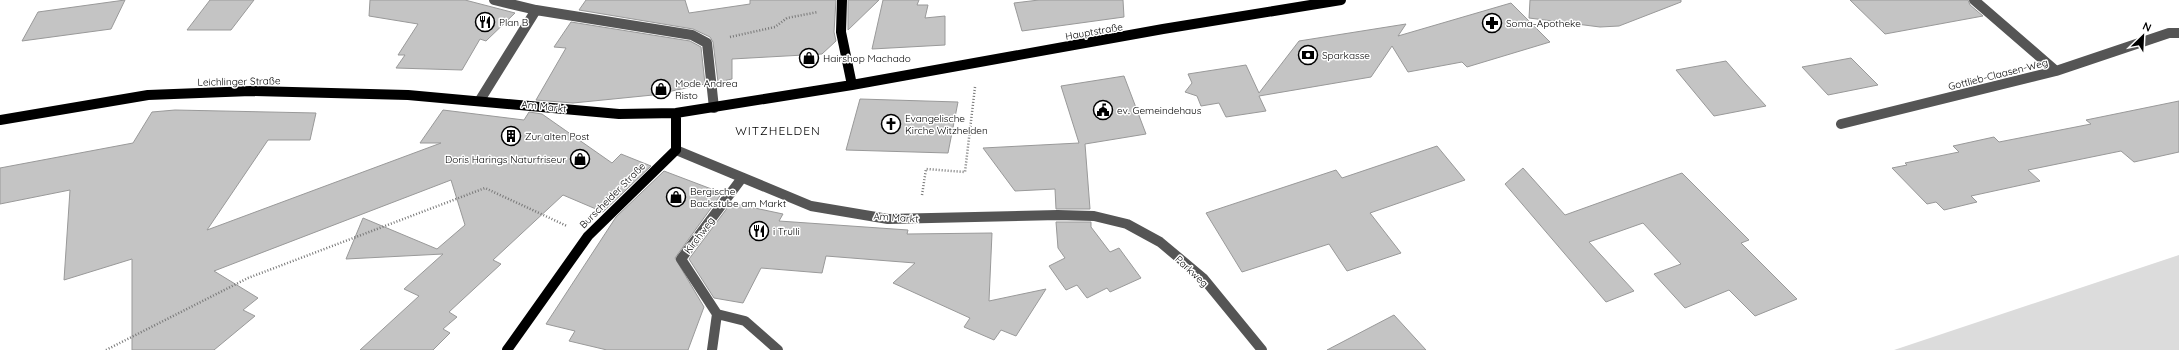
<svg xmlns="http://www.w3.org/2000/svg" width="2179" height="350" viewBox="0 0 2179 350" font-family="Quicksand,sans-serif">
<rect width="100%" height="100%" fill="#fff"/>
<path fill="#dcdcdc" d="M2179,255V350H1894Z"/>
<path fill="#c4c4c4" stroke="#999" d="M125,0L111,29L22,41L38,12Z
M210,0H254L231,30H187Z
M370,0H465L515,13L486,41L480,39L462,70L396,68L405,55H398L418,24L369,16Z
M586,0H685L689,13L750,4V0H836L834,32L836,41L822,54L732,59V79L718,82L713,42L710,37L693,29L579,10Z
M848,0H879L848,30Z
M883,0H919L917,5H928L925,18L945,16V45L872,49Z
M1039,0H1123L1124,17L1022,31L1014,3Z
M1530,0H1681V2L1619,26L1600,27L1529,18Z
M1850,0H1968L1970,5L1983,16L1885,34Z
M1511,3L1550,42L1467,67L1462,62L1408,72L1392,46L1371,77L1259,96L1266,111L1226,117L1219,103L1201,106L1197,96L1185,92L1192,83L1188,74L1246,65L1259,93L1299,41L1406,24L1398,36Z
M571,22L690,41L701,47L705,84L653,95L573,103L536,100L566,48L554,47Z
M1851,58L1878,85L1828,95L1802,67Z
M1726,61L1745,83L1766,106L1714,116L1676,70Z
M1124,76L1146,134L1085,144L1090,209H1056L1055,189L1015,191L983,148L1079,143L1061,86Z
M860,99L958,102L948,153L846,150Z
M2179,101V152L2134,162L2121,151L2028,170L2040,181L1971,196L1977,202L1944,210L1936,202L1927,204L1892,168L1907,165L1905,163L1959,152L1953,146L1994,137L1999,142L2091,124L2086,120Z
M175,110L316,113L310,140H268L207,230L441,143H420L443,110L524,120L529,112L542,114L612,163L621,154L651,166L603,212L563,195L493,260L501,264L449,312L457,317L443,329L450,333L433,350H360L419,296L404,289L443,254L346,259L363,218L437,249L465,225L451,180L214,271L258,298L243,310L255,316L214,350H132V259L64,280L70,190L0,204V168L133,143L152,112Z
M1437,146L1465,180L1370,213L1401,253L1347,271L1329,244L1242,272L1206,213L1336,170L1342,178Z
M1523,168L1565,215L1682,173L1749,240L1741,243L1797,299L1755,316L1729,290L1685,308L1654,274L1681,264L1643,223L1589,242L1634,291L1606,302L1505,184Z
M664,171L722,193L675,258L704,307L688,350H607L569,341L575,331L546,324L616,217Z
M731,203L783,214L779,221L908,230L907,234L992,233L989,301L1046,289L1016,336L1001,330L994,340L964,327L970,318L893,283L915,263L826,256L822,273L761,268L743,303L714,298L689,259Z
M1056,222H1091V227L1110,252L1119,248L1141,278L1110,292L1107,288L1087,298L1077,285L1066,290L1049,266L1065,258L1058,248Z
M1394,315L1426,350H1327Z"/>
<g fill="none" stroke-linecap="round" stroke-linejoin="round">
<path stroke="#777" stroke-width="2.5" stroke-dasharray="1 2" stroke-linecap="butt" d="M730,37L775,27L787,18L818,12
M922,195L926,169L965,172L975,87
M106,350L248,278L485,188L567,226"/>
<path stroke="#555" stroke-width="10" d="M494,0L536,10L692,35L707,43L714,108
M1974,0L2056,71
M480,100L536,10
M1841,124L2056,71L2169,33H2179
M676,150L811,206L888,219L1058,215L1094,216L1127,224L1160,242L1203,278L1262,350
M717,314L681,259L742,178
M712,350L717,314L745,321L778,350"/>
<path stroke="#000" stroke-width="10" d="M842,0L841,32L852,85
M0,120L148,95L251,91L408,95L619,114L676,113L852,85L1163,29L1341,0
M507,350L588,236L676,150V113"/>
</g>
<defs>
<symbol id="restaurant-ring" viewBox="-11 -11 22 22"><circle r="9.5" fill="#fff" stroke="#000" stroke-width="1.5"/><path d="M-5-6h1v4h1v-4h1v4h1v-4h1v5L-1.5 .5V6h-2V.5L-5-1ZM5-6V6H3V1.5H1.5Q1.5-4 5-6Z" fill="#000"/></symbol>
<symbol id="pharmacy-ring" viewBox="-11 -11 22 22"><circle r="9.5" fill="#fff" stroke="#000" stroke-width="1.5"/><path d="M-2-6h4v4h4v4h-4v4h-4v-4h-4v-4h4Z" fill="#000"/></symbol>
<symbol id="bank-ring" viewBox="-11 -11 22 22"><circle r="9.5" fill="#fff" stroke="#000" stroke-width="1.5"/><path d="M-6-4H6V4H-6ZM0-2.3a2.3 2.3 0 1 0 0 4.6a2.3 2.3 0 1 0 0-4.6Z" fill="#000"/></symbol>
<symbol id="shop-ring" viewBox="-11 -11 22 22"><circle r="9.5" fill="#fff" stroke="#000" stroke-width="1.5"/><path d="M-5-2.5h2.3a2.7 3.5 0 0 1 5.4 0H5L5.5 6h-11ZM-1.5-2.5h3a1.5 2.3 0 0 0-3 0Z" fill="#000"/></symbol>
<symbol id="civic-ring" viewBox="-11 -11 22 22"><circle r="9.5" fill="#fff" stroke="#000" stroke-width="1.5"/><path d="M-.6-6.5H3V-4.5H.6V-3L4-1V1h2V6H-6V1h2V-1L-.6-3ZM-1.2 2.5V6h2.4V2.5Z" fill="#000"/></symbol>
<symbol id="church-ring" viewBox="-11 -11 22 22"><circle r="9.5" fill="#fff" stroke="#000" stroke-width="1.5"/><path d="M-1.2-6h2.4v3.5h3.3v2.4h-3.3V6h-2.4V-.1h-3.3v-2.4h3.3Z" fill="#000"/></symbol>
<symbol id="building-ring" viewBox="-11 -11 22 22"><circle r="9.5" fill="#fff" stroke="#000" stroke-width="1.5"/><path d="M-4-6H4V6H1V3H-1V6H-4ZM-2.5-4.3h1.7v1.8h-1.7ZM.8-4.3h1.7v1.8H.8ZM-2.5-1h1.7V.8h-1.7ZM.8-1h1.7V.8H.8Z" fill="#000"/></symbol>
</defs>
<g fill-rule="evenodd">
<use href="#restaurant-ring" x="474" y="11" width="22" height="22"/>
<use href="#pharmacy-ring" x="1481" y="12" width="22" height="22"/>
<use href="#bank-ring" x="1297" y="44" width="22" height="22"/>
<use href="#shop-ring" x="798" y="47" width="22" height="22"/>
<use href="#shop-ring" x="650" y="78" width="22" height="22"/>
<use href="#civic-ring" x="1092" y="99" width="22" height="22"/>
<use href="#church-ring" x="880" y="113" width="22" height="22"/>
<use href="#building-ring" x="500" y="125" width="22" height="22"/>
<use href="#shop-ring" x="569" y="148" width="22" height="22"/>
<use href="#shop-ring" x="665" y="186" width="22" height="22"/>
<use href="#restaurant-ring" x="748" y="220" width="22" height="22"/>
</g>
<g text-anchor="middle" stroke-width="3" stroke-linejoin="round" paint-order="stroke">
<g font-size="10" fill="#000" stroke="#fff" text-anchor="start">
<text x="499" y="26">Plan B</text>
<text x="1506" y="27">Soma-Apotheke</text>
<text x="1322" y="59">Sparkasse</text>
<text x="823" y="62">Hairshop Machado</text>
<text x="675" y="87">Mode Andrea<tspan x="675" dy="12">Risto</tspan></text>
<text x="1117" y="114">ev. Gemeindehaus</text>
<text x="905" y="122">Evangelische<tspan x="905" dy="12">Kirche Witzhelden</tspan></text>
<text x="525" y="140">Zur alten Post</text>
<text x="566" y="163" text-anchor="end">Doris Harings Naturfriseur</text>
<text x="690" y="195">Bergische<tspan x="690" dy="12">Backstube am Markt</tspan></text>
<text x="773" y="235">i Trulli</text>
</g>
<g font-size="10" fill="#000" stroke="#fff">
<text transform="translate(1094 31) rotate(-10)" y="4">Hauptstraße</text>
<text transform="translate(1998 74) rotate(-14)" y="4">Gottlieb-Claasen-Weg</text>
<text transform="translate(239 81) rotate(-1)" y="4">Leichlinger Straße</text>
<text transform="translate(544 106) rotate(6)" y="4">Am Markt</text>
<text transform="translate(612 195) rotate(-45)" y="4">Burscheider Straße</text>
<text transform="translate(896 217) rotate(4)" y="4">Am Markt</text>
<text transform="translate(699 235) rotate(-53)" y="4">Kirchweg</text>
<text transform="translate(1192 271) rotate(43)" y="4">Parkweg</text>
</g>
<g font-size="12" letter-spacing="1" fill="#000" stroke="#fff">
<text x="778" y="135">WITZHELDEN</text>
</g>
</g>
<g transform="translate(2143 36) rotate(24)" stroke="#ffffff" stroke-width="3" paint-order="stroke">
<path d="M0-3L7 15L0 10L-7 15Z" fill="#000000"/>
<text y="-6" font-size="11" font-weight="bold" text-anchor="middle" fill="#000000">N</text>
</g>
</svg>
